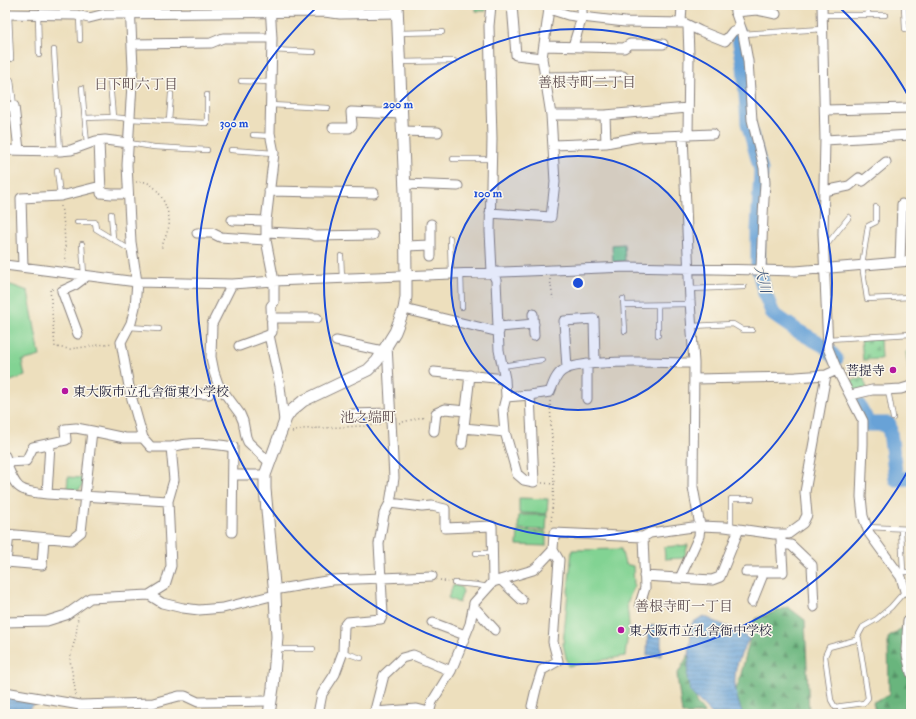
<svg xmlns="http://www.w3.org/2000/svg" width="916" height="719" viewBox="0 0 916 719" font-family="'IM FELL Double Pica','Noto Serif JP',serif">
<defs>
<pattern id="forest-firs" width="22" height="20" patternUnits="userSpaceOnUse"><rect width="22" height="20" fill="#69b57d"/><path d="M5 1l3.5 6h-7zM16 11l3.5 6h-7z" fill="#569368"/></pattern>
<pattern id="cemetery-stones" width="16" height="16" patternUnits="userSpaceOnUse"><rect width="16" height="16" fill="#82d393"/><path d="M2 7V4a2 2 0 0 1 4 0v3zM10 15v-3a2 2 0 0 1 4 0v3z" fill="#70b580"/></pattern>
<pattern id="water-rules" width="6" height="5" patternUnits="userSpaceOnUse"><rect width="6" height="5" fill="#68a2d7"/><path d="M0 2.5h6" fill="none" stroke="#5584b0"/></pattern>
</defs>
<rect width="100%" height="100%" fill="#fbf7ec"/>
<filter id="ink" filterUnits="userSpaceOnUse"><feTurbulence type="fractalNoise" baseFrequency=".025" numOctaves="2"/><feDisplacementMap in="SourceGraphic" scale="8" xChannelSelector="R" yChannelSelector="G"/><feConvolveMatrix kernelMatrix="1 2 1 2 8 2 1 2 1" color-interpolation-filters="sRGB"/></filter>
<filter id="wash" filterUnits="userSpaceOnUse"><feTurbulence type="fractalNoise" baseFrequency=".012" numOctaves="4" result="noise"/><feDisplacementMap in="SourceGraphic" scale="16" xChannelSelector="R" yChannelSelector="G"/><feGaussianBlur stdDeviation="0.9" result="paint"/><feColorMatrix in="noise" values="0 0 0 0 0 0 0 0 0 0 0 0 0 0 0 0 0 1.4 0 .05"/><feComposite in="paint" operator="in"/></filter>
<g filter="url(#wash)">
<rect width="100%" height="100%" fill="#eddfbd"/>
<path fill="url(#forest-firs)" stroke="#466c5c" d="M788,607L805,620L809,714H720L729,711L740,678L755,619Z
M911,621V714H876L873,702L889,695L888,638Z
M688,655L696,702L705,714H682L677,675Z"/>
<path fill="url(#cemetery-stones)" stroke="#527a67" d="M476,5H487L486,11H476Z
M880,338L881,359L863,360L861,339Z
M911,351V382H910L906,352Z
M863,377L867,388L853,393L849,382Z"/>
<path fill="#82d393" stroke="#527a67" d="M624,244L625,261L613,262L612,245Z
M11,285L28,291L40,356L22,361L25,376L5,383V286Z
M68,477L83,478V485L79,490L67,489Z
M519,498L548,499L547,514L519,513Z
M519,515H547L546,530L518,529Z
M518,531L546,532V546L517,545Z
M688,545L684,558L665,559L664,547Z
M621,549L625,564L633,566L634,586L627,603L629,626L625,656L568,666L563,644L572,550Z
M453,585L461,587L463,592L459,603L448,598Z"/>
<path fill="url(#water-rules)" stroke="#456289" d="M703,616L744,634L749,639C743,650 735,664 735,677C734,689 738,703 743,714H712L692,694L687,679L692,623Z
M648,626H661V656H647Z
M5,696L36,703L23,714H5Z"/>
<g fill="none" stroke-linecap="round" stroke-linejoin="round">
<path stroke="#68a2d7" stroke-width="15" d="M738,33L744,65L748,123L761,170L758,230V267L765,294L773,314L796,330L825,346L836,359
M859,406L865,417L867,424H889L896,479L911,478"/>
</g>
</g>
<g filter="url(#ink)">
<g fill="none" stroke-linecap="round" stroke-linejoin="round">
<defs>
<path id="service" d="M868,5V15
M904,5L905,29L911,30
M9,14L11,59
M38,15L39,55
M822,15H885
M79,16L80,40
M398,33L442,32
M743,34L823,29
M54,50L60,151
M271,50L314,52
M399,62L454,61
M11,80L14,106
M241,81L271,82
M110,82L113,117L130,119L207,123V95
M82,88L87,144
M270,105L328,108
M85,118L113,117
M169,121L171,94
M253,135L270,136
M129,143L154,147L207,150
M231,150L274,153
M453,159H492
M57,170L60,196
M876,207V222L868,226L862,265L867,299L911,297
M111,214L113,238
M77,222H95L96,229L132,251
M450,238L451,274
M82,244L84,275
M825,247L849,217
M341,256L342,278
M461,274L462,307
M689,289L744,287
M623,299L625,331
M624,305L690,304
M658,305V335
M692,326L733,324L743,330H752
M129,327L159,329
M828,339L911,334
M502,366L542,360
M888,390L893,418
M867,527L911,529
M731,528V499H752
M901,529L903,572
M476,553H492
M901,572H911
M454,583L477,585L488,587
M859,639L829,647L825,656L831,700L835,707L864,703L868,698L859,639L858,636L863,627L877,619L891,607L905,591
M276,649H313
M343,652L361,658
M840,706L841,714"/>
<path id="minor" d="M130,5L133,68L127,165L131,242L137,282L135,307L131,323L121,342L130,392L143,438
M491,5L489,26L492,139L490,231L492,272L496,280L499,350L505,379L506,397L503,409L505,432L517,474L524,480L534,482L530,395
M512,5L516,55L542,58
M545,5L549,9L568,15L582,17L625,22L684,23L700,31L725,41L733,31L740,28
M733,5L743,34L748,61L752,120L764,168L765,183L763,215L761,269
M822,5L825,140L823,233L828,348L837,370L863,421V444L861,497L863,516L869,533L901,577L905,591L911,593
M735,12L757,10L776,14
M5,14L76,15L89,18L105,14L324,12L340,14L397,13
M681,22L682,5
M132,44L211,43L223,38H272
M544,46L624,48L630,44H663
M573,46L582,17V5
M545,77L623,76
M5,107L14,106L19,150
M825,110L911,108
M551,115H605L688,108
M605,115L606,143
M333,128H349L352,125L351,112L401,114
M402,131L438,132
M688,135L689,56L688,26
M825,140L911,135
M99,141L101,193L112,194H128
M553,145L606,143L638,137L713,134
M5,150L60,151L71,150L96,141L105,140L129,143
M404,184L458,186
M269,191L374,193
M824,191L849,186L859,178L863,181L886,162
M490,213L551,217L555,182L551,115L542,58L549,9
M232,220L266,221
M431,224V256
M266,232L309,234L315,236L373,235
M197,233H212L220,237L266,240
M406,246L431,245
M900,262L902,204
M5,265L137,282L232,284L274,281L627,267L796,271L911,261
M23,267L21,198L61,196L101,186
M232,284L212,324L211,357L214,372L218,384L240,414L243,421L246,437L248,442L270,463
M404,309L499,332
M533,314L534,336
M271,318H317
M499,327L534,324
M78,334L62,291L75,285L87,276
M269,335L280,386L284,421
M336,341L383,351
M239,346L269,335L272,332L271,306L274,302V281L266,240V221L274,153L270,133L272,38L270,5
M567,368L564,321L594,319L595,363
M434,372L505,379
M695,379L796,377L826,375
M130,392L209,394
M851,395L872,390H884L901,389L911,386
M506,397L530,395L550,392C553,384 556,375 562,371C580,358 669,363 694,363
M587,399V364
M352,414L390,413
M464,428L505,432
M434,431L436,413L445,409L466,411
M50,444L47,494L168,501
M462,444L470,375
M171,447C191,441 212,443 233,447L232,532
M5,456L7,462L26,461L33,447L66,440L65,429L76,428L92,431
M6,463C17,490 18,491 47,494
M233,475H265
M390,503L422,507L432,506L445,509V528L492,526L493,582
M5,534L71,540L81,532L92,431L125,438H143L151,447H171L174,480L168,501L171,566L165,585L149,595
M9,534L6,562L42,565L44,538
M643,537L650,533L700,526L693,487L694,363L690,301L683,135
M781,544L791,545L812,565L814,607
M746,572H783L781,539
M644,576L712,580L720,577L739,529
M680,578L699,536L700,526L725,527L774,534H788L803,523L807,515L805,492L826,375L837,370
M501,580L522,600
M274,590L332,580L432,576
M752,602L764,572
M474,607L495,630
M911,618L908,620L906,650L911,673
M5,622L47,621L66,615L90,598L149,595L162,603L183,608L199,610L223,608L275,595
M433,623L465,635
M5,692L80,705L153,703L179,696H185L198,702L270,701
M532,706L536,689L542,670L558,661L553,642L559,560L553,550L554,533L643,537L645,588L640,604
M374,712L417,709L429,712
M318,714L322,694L335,674L343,652L344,626L347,622L381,619L383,614L379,544L384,514L390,503L394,478L387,345
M374,714L384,675L402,658L413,655L451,671
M429,714L432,702L451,671L470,624L474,603L493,582L533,570L538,566L553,550"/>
<path id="tertiary" d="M269,714L273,688L277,637L275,595L265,489V475L286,418L291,411L303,401L368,370L377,361L395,332L404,309L406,297V276L405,192L397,5"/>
</defs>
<use href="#service" stroke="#88807c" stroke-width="6"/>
<use href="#minor" stroke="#88807c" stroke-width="11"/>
<use href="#tertiary" stroke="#88807c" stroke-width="13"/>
<path stroke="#88807c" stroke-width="1.5" stroke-dasharray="1 3" stroke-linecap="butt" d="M136,182C139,182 145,181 148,183C160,188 171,213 169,226C167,234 163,242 161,250
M61,206L64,225L66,265
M550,279L553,299
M53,289H50L55,347L70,349L113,343
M550,401L554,484
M399,423L426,416
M292,432L302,429L383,425
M542,483L554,484L551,524
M440,580L448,582
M909,602L911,608
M76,695L70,660L71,653L76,636L78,616"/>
<use href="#service" stroke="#fff" stroke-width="4.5"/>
<use href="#minor" stroke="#fff" stroke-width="9"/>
<use href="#tertiary" stroke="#fff" stroke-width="11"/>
</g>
</g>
<circle cx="578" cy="283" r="127" fill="#1d4ed8" fill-opacity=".12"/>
<g fill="none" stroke="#1d4ed8" stroke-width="2">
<circle cx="578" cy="283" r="127"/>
<circle cx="578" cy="283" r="254"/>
<path d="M910 467A380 380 0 1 1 319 5M837 5A380 380 0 0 1 910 99"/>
</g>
<g fill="#b5179e" stroke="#fbf7ec" stroke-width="1.5">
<circle cx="893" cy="370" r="4"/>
<circle cx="65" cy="391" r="4"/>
<circle cx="621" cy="630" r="4"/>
</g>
<g text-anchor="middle" stroke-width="3" stroke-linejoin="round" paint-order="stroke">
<g font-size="13" fill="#22223b" stroke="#fbf7ec" text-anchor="start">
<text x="885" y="375" text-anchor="end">菩提寺</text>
<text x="73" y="396">東大阪市立孔舎衙東小学校</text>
<text x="629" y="635">東大阪市立孔舎衙中学校</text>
</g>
<g font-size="14" fill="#615052" stroke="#fbf7ec">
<text x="587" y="87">善根寺町二丁目</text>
<text x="136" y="89">日下町六丁目</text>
<text x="368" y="422">池之端町</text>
<text x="684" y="611">善根寺町一丁目</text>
</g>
<g font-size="14" font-style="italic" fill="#3e5579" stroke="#fbf7ec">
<text transform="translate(763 279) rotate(76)" y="5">大川</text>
</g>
</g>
<circle cx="578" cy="283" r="6" fill="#1d4ed8" stroke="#fbf7ec" stroke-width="2"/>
<g font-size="12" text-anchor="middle" font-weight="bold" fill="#1d4ed8" stroke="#fbf7ec" stroke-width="3" stroke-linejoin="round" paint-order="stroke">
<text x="398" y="108">200 m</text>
<text x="234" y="127">300 m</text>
<text x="488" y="197">100 m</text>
</g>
<rect width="916" height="719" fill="none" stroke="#fbf7ec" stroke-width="20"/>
</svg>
